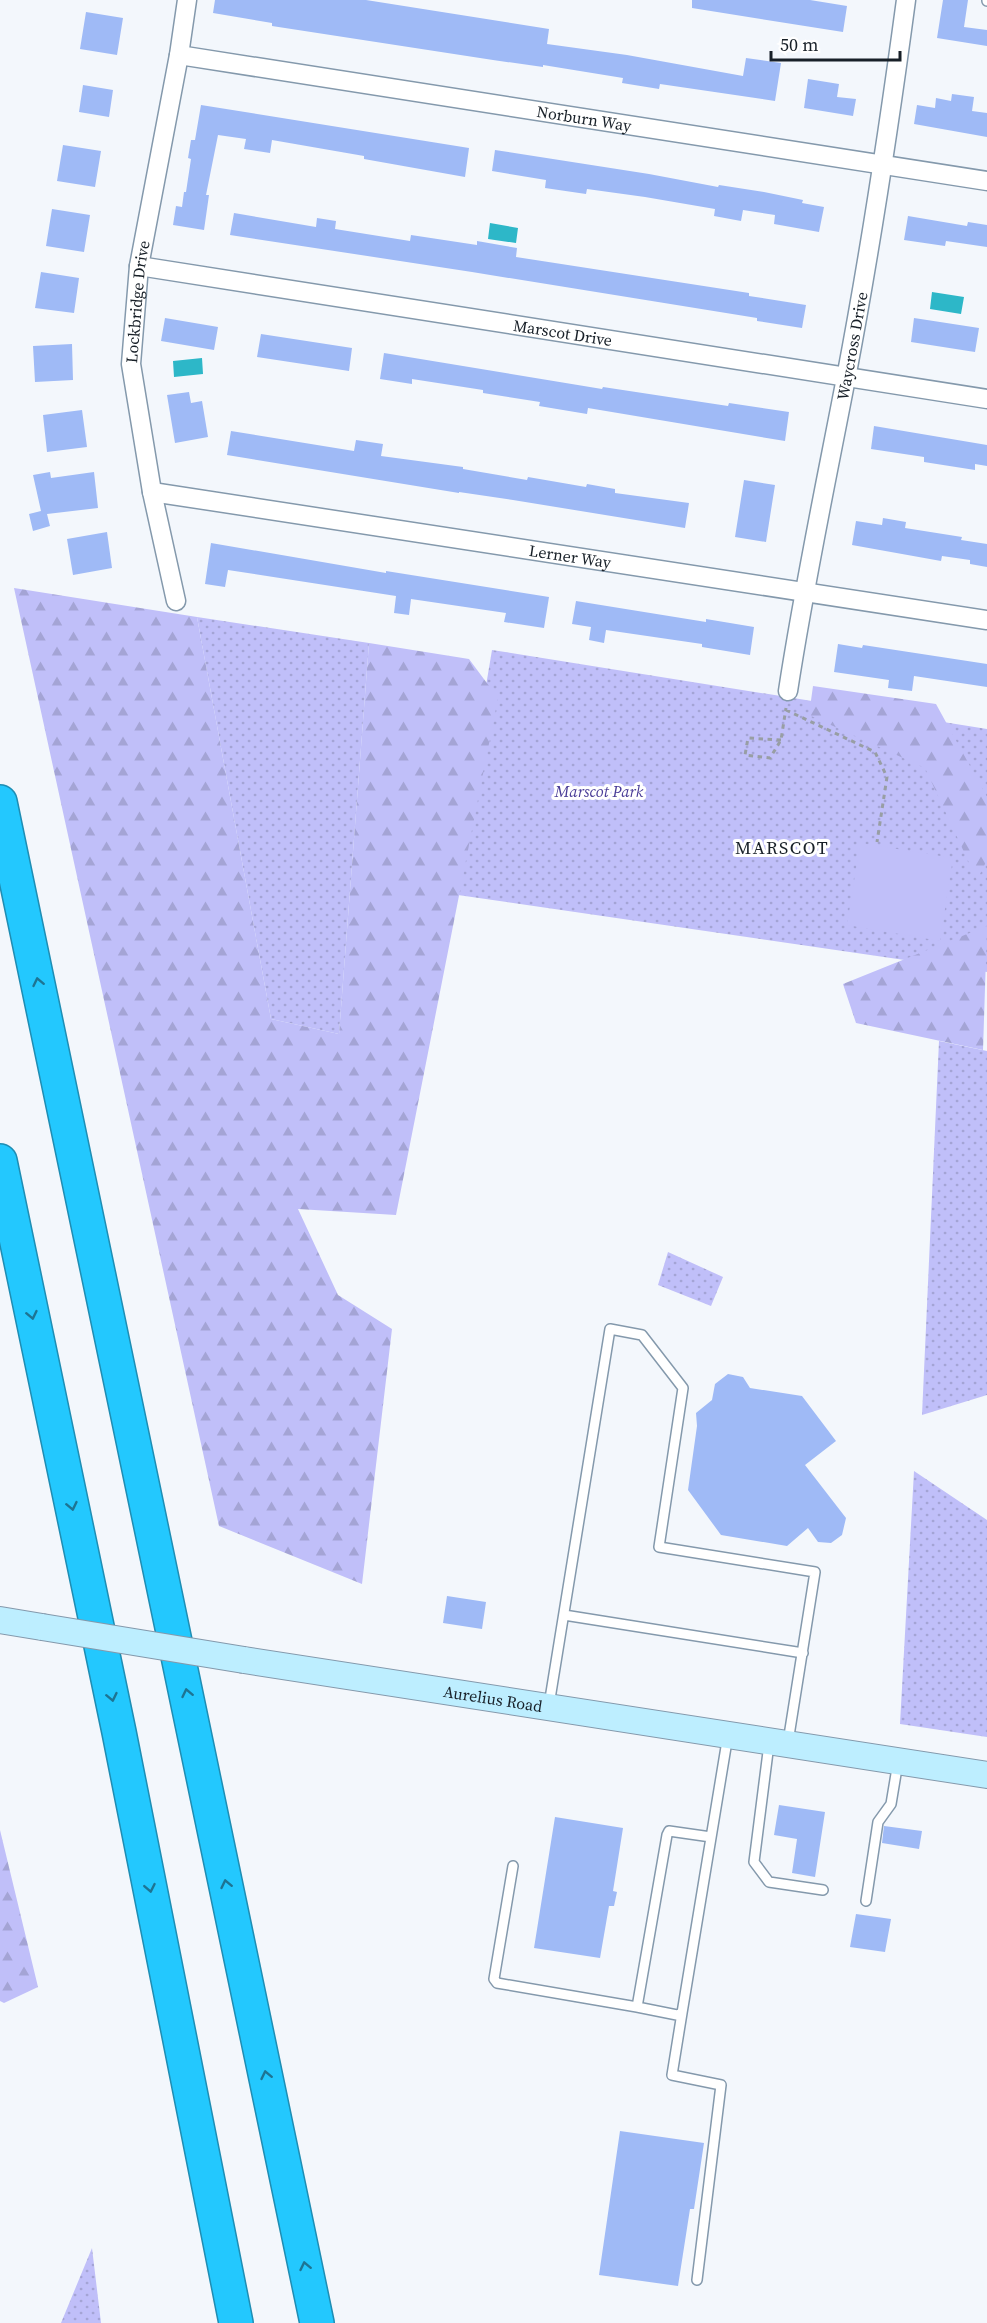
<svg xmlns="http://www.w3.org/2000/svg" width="987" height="2323" viewBox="0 0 987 2323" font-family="'Source Serif 4',serif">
<defs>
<pattern id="grass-dots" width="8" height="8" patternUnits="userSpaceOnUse" patternTransform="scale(1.5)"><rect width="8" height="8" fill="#c0bff9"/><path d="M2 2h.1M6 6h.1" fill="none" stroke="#a4a4d5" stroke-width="1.8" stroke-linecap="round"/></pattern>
<pattern id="forest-firs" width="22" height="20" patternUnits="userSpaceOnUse" patternTransform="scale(1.5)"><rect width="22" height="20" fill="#c0bff9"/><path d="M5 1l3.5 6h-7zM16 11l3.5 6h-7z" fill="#a4a4d5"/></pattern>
</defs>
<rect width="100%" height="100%" fill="#f3f7fc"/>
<path fill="url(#grass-dots)" d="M197,617L369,643L339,1034L271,1019Z
M492,650L987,729V972L451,894Z
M939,1041L987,1051V1395L922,1415Z
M668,1252L723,1277L711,1306L658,1285Z
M914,1471L987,1520V1737L900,1724Z
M92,2248L101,2323H61Z"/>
<path fill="url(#forest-firs)" d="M14,588L197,617L271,1019L339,1034L369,643L469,659L498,698L396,1215L298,1209L338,1295L392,1329L362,1584L219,1526Z
M813,686L936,704L987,797V860L977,880L925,768L809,715Z
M987,926L983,1050L856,1023L843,984Z
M0,1830L38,1987L4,2003L0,2001Z"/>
<path fill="#c0bff9" d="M860,843L953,858L940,941L847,925Z"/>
<path fill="#2db7c8" d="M490,223L518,228L516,243L488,239Z
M932,292L964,297L961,314L930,309Z
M202,358L203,374L174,377L173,361Z"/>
<path fill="#9fbaf6" d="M215,0H366L549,29L547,44L627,55L743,76L746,58L781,63L775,101L660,84L659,89L622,83L623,78L543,65V67L493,60L272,26V23L213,13Z
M692,0H810L847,6L843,32L692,8Z
M943,0H968L964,27L987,30V46L937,38Z
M86,12L123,18L117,55L80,49Z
M808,79L839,84L837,97L856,99L853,116L804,108Z
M83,85L113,90L109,117L79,112Z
M952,94L974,97L972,111L987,113V137L914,124L917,105L935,108L936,98L951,101Z
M201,105L469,148L465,177L364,159V156L272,140L270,153L244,149L246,139L218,135L206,195H209L204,230L173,225L176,206L182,207L184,192H186L191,159L188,158L191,140H195Z
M63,145L101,151L95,187L57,181Z
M495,150L649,174L718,187L719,185L764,192L803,200L802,203L824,207L819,232L774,224L775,215L743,210L741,221L714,216L715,209L645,197L587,189L586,194L545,188L546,180L492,171Z
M52,209L90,215L84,252L46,246Z
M234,213L316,227L317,218L336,221L335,229L410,241L411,235L477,245V241L517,248L516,257L749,293V296L806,305L802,328L757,321V318L472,272L230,235Z
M908,216L967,226L968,222L987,225V247L946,241L945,246L904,240Z
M41,272L79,278L74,313L35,308Z
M165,318L218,327L214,350L161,341Z
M914,318L979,328L975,352L911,342Z
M261,334L352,348L349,371L257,357Z
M72,344L73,380L35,382L33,346Z
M384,353L602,389L603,387L728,406L729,403L789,412L785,441L588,408L587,414L539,406L540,402L483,393V390L412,379V384L380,379Z
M189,392L191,403L202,401L208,437L175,443L167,395Z
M82,410L87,447L47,452L43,415Z
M874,426L987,445V466L975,464V470L924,462V457L871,449Z
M231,431L354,451L356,440L383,444L381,456L463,467V469L527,480L528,477L586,487L587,484L615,489V493L689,503L685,528L513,500L459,492V493L227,455Z
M50,472L51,478L94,472L98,508L47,514L50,526L33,531L29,514L41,511L33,475Z
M744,480L775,485L766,542L735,537Z
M883,518L906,522L905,528L962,537L961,540L987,544V567L970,564V560L942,556L941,561L852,545L856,521L882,525Z
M107,532L112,568L73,575L67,539Z
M211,543L386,573V571L549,597L544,628L504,622L506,613L411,599L409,615L394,613L396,596L228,570L225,587L205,584Z
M576,601L706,622V619L754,627L750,655L702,647V644L606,630L604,643L589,640L591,627L572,624Z
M838,644L862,648L863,645L987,664V687L914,676L912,691L888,688L889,680L834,672Z
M728,1374L743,1377L750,1388L802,1396L836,1441L805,1465L846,1518L842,1535L831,1543L818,1542L808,1528L787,1546L721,1535L688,1490L697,1426L696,1413L712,1400L715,1384Z
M447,1596L486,1602L482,1629L443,1623Z
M779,1805L825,1812L815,1877L792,1873L797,1839L774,1835Z
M555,1817L623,1828L613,1891L617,1892L614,1906H609L600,1958L534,1948Z
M884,1826L922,1831L919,1849L882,1843Z
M856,1914L891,1919L885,1952L850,1947Z
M620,2131L704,2143L694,2209H690L678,2286L599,2275Z"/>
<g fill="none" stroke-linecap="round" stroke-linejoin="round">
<defs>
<path id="lane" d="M987,0V1
M564,1615L803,1653
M549,1705L610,1329L642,1335L683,1388L659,1547L815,1572L788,1742
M769,1744L754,1862L769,1882L823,1890
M711,1837L669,1831L667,1835L637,2007L677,2015L682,2013L728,1735
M513,1866L494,1979L497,1983L637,2007
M866,1901L878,1822L891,1804L898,1762
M682,2013L672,2075L721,2085L697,2280"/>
<g id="street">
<path id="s1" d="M179,55L987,181"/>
<path id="s2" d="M139,266L987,399"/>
<path id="s3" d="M152,492L987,620"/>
<path id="s4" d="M176,601L152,492L131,364L139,266L179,55L187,0"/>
<path id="s5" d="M788,691C804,586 826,482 846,378C870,252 889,127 906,0"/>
</g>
<g id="secondary">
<path d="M0,1620L42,1627"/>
<path id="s6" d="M244,1660L987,1775"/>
</g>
<path id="highway" d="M0,802L317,2323
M0,1161L119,1732L236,2323"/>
</defs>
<use href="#lane" stroke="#8499ac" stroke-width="12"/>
<use href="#street" stroke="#8499ac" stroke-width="21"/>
<use href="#secondary" stroke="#8499ac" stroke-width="28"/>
<use href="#highway" stroke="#1f8db3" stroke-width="36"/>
<path stroke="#989ea4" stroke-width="3" stroke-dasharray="4.5 4.5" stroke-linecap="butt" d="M786,710L875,752L887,777L877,842
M781,740L748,738L745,755L770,758L781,740L786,708"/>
<use href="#lane" stroke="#fff" stroke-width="9"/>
<use href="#street" stroke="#fff" stroke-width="18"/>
<use href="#secondary" stroke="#bdeeff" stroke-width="26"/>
<use href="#highway" stroke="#23c8fe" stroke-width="33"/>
<defs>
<path id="secondary-bridge" d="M42,1627L244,1660"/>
</defs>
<use href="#secondary-bridge" stroke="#8499ac" stroke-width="28" stroke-linecap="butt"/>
<use href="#secondary-bridge" stroke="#bdeeff" stroke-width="26"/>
</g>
<defs><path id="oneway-chevron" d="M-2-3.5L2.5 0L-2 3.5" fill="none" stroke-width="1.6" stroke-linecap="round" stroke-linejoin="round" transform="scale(1.5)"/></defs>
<g stroke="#1e7493">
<use href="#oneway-chevron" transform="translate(38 982) rotate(-102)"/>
<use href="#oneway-chevron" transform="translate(32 1315) rotate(78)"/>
<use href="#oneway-chevron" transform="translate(72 1506) rotate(78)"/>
<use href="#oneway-chevron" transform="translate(187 1693) rotate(-102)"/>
<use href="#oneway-chevron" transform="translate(112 1697) rotate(78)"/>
<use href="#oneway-chevron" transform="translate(226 1884) rotate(-102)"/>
<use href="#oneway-chevron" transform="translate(150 1888) rotate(79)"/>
<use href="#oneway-chevron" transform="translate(266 2075) rotate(-102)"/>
<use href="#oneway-chevron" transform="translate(305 2266) rotate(-102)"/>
</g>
<g text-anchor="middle" stroke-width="6" stroke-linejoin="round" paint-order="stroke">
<g font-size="16" fill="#182028" stroke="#fff">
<text dy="6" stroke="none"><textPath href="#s1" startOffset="410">Norburn Way</textPath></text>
<text dy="6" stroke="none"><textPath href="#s4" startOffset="304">Lockbridge Drive</textPath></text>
<text dy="6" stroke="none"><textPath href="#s2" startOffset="429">Marscot Drive</textPath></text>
<text dy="6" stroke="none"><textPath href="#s5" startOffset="351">Waycross Drive</textPath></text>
<text dy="6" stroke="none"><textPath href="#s3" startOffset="423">Lerner Way</textPath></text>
<text dy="6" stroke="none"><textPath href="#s6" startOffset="252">Aurelius Road</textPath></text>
</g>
<g font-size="16" font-style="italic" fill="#493c97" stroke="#fff">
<text x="599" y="797">Marscot Park</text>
</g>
<g font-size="18" letter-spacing="1.5" fill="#182028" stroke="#fff">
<text x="782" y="854">MARSCOT</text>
</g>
</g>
<path d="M771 51v9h129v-9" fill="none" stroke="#182028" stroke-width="3"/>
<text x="780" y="51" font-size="18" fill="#182028" stroke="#ffffff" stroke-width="4.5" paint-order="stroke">50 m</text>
</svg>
